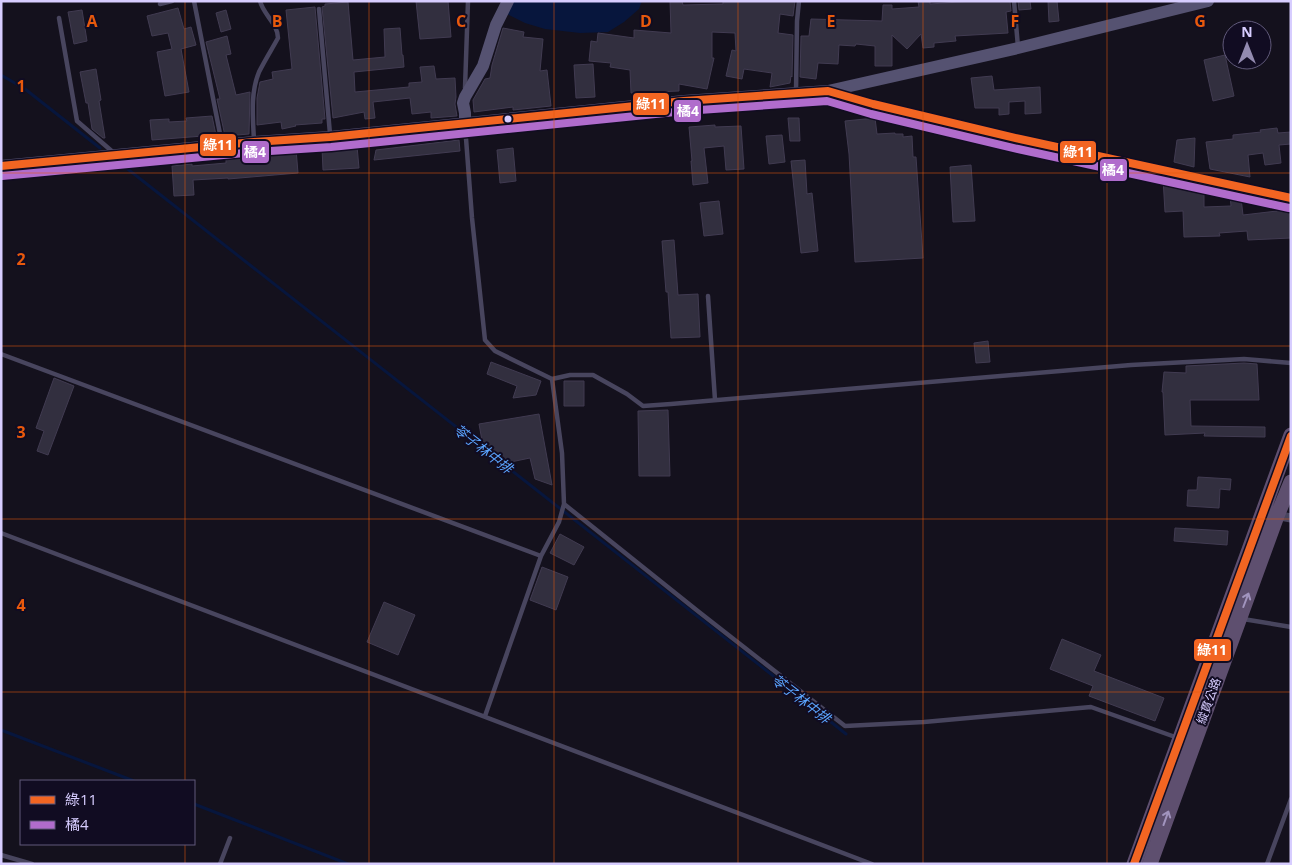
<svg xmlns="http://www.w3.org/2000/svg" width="1292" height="865" viewBox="0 0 1292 865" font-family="'Open Sans','Noto Sans TC',sans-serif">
<rect width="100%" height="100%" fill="#14111d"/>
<path fill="#07163d" d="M512,1H642L639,9L624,22L608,32L580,33L545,29L525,23L505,13Z"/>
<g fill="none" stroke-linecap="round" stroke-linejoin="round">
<path stroke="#07163d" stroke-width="3" d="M1,75L25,89L100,148
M120,163L776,678L846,734
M1,730L134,781
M194,804L348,864"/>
</g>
<path fill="#322f3f" stroke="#413b51" d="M416,1H448L451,37L420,39Z
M670,1H682L683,5L723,4V1H795L793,16L780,14L778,33L793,35L792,77L791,76L790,83L770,87L772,73L744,69L742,79L726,76L732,50L736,51L735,33L712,32V58H714L707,89L679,84V91L631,93L630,70L610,67L611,63L589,61L591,41L597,42L598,33L634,38V30L671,33Z
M918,1H930V4L974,1H1010L1011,11L1006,12L1008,33L955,36L956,41L934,43V47L923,48L921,34L907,49L892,35V66H875V46L856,44L855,46L839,45L838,64L818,63L816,79L800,77L801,36H809L811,19L882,21L883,5H892V9L919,7Z
M1018,1H1030L1031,9L1019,10Z
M1048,1H1057L1059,21L1049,22Z
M348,2L353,60L385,57L384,29L400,28L402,55H403L404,67L354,72L355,92L409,87V83L422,82L420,67L434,66L436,79L455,78L456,97L455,104L457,116L431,118V112L412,114L410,98L373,102L375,118L365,119L364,112L333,118L322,7L325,6V4Z
M315,7L325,119H322V123L295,125L296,126L282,129L281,122L257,125V98L260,82L273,79L272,72L292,69L286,10Z
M178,8L184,29L191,27L196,45L181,49L189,92L165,96L157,52L172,49L168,33L152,36L147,16Z
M82,10L87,41L74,44L68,12Z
M226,10L231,29L221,32L216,13Z
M503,28L524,32L523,37L543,39L540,71L547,70L551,106L513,110V107L474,112L473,100L485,79L490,78L492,65Z
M227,36L231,54L226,55L236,95L250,92L249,134L225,136L217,99H220L206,42Z
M1225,55L1234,96L1213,101L1204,60Z
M593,64L595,97L576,98L574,65Z
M96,69L101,100L99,101L105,138H103L92,129L88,103H86L80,72Z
M992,76L994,90L1040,87L1041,113L1025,114V101L1009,102V114L999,115V108H975L971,78Z
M212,116L216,135L152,140L150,120L169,119V122L187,121L186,118Z
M788,118H799L800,141H790Z
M875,118L877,134L895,133V134H903V137L912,136L913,157H916L923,258L855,262L849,154L845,121Z
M715,125V127L741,126L744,169L726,170L724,146L704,148L708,183L693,185L691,161H692L689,127Z
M1277,128L1278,133L1291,132V144L1279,145L1281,163L1265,165L1263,153L1248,155L1250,177L1210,169L1206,142L1233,139V135L1261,132L1260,130Z
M782,135L785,162L769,164L766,136Z
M1195,138L1194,167L1174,162L1177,140Z
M459,140L460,151L374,160L376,150Z
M357,146L359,168L323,170L322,148Z
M513,148L516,181L500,183L497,150Z
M296,149L298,173L228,179V178L193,180L194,195L174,196L172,166L192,164V166L226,163V156Z
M805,160L807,194L812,193L818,251L801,253L791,161Z
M971,165L975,221L953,222L950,167Z
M1163,178L1177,180V181L1204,189V207L1231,206L1230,195L1241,198L1243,215L1277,211V209L1291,208V238L1248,240L1247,231L1219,233L1220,236L1184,237L1183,211L1165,212Z
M719,201L723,234L704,236L700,203Z
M674,240L678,295L698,294L700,337L671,338L668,292H666L662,241Z
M988,341L990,362L976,363L974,343Z
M491,362L541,381L536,395L513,398L517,386L487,374Z
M1244,363L1257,364L1259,400H1190L1191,426L1265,427V437L1204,436L1205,433L1165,435L1163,392H1162L1164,372L1186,373V366Z
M54,378L74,386L48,455L37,451L44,431L36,428Z
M564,381H584V406H564Z
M668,410L670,476H639L638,411Z
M539,414L552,485L535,479L530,458L506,463L483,446L479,424Z
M1198,477L1231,479L1230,490L1220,489L1219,508L1187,506L1188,490H1197Z
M1175,528L1228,531L1227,545L1174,541Z
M560,534L584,547L574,565L550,553Z
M542,567L568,577L556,610L530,600Z
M384,602L415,615L398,655L367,642Z
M1062,639L1101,655L1094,671L1164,698L1155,721L1089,696L1093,686L1050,669Z"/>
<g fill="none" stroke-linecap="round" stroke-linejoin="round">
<path stroke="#48455e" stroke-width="4.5" d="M194,1L222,144
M1014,1L1018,47
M160,4L172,1
M319,9L330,134
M59,18L77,121L114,153
M465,88L468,1
M796,92L797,21L799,1
M465,125L472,218L485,340L495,351L552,379L570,375H593L627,394L643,406L671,404L1131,365L1244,359L1291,363
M254,141C253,118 250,94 259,72C265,60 272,49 278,38C278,24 263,14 260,1
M708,296L715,400
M1,354L541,556
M552,379L562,453L564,504L699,612L845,726L924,722L1091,707L1178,738
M1,533L872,864
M1243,619L1291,627
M485,716L541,556L559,522L564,504
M1,855L32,864
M220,864L230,838
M1267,864L1291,799"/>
<path stroke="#48455e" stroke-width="9" d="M831,92L873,104L1020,139L1291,198
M1275,515L1291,518"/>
<path stroke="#555271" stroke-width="12" d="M465,123V113L463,103L465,97L483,66L496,25L508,1
M1,166L254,142L330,137L684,101L828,91L1018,48L1208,1"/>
<path stroke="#5e4f6f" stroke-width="15" d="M1134,864L1291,435
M1150,864L1277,516L1291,482"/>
<defs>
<path id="bus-1" d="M1,166L254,142L330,137L684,101L828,91L873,104L1020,139L1291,198
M1134,864L1291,436"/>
<path id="bus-2" d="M2,176L255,152L331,147L685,111L827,101L871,114L1018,149L1289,208"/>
</defs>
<use href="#bus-1" stroke="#110c22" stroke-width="11"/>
<use href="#bus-2" stroke="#110c22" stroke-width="11"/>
<use href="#bus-1" stroke="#f26522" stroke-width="8"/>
<use href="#bus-2" stroke="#b06ccc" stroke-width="8"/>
</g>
<defs><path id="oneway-shaft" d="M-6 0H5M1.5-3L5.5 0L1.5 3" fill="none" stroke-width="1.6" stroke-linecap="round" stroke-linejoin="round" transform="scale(1.25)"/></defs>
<g stroke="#a194be">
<use href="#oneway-shaft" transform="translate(1246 600) rotate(-69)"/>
<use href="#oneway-shaft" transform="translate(1166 818) rotate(-70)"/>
</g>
<path fill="none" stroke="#e8590c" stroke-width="1" stroke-opacity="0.55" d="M185,1V781M369,1V864M554,1V864M738,1V864M923,1V864M1107,1V864M1,173H1291M1,346H1291M1,519H1291M1,692H1291M185,844V864"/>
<circle fill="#d7cdff" stroke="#110c22" stroke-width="2" cx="508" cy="119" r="4.5"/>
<g text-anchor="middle" stroke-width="4" stroke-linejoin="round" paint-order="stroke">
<g font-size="12" fill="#d7cdff" stroke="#110c22">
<text transform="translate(1209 701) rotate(-70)" y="4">縱貫公路</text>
</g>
<g font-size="14" font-style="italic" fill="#5ba5ff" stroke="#110c22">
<text transform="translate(483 449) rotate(38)" y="5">苓子林中排</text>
<text transform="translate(801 699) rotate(38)" y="5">苓子林中排</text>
</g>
</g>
<g font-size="16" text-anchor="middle" font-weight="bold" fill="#e8590c" stroke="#110c22" stroke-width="4" stroke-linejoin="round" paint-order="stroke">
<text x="92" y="27">A</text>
<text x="277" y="27">B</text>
<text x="461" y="27">C</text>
<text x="646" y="27">D</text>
<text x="831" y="27">E</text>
<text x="1015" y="27">F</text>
<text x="1200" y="27">G</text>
<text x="21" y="92">1</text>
<text x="21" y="265">2</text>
<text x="21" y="438">3</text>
<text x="21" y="611">4</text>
</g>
<g stroke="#110c22" stroke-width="2">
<rect x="632" y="92" width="38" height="24" rx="5" fill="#f26522"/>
<rect x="673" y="99" width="29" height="24" rx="5" fill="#b06ccc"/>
<rect x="199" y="133" width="38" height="24" rx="5" fill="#f26522"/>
<rect x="1059" y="140" width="38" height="24" rx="5" fill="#f26522"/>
<rect x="241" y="140" width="29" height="24" rx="5" fill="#b06ccc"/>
<rect x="1099" y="158" width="29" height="24" rx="5" fill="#b06ccc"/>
<rect x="1193" y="638" width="39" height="24" rx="5" fill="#f26522"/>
</g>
<g font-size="14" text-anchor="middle" font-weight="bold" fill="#fff">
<text x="651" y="109">綠11</text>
<text x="688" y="116">橘4</text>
<text x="218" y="150">綠11</text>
<text x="1078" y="157">綠11</text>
<text x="255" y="157">橘4</text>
<text x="1113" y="175">橘4</text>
<text x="1212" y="655">綠11</text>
</g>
<rect width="1292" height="865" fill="none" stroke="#d7cdff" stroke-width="5"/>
<rect x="20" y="780" width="175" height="65" fill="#110c22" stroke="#60597a"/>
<rect x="30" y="796" width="25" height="8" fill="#f26522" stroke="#60597a"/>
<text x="65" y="805" font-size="15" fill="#d7cdff">綠11</text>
<rect x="30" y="821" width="25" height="8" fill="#b06ccc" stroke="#60597a"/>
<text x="65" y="830" font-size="15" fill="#d7cdff">橘4</text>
<g transform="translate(1247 45)"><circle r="24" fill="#110c22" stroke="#60597a"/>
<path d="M0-4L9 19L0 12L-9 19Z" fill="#938bb0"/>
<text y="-8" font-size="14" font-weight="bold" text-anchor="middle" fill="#d7cdff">N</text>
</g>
</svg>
